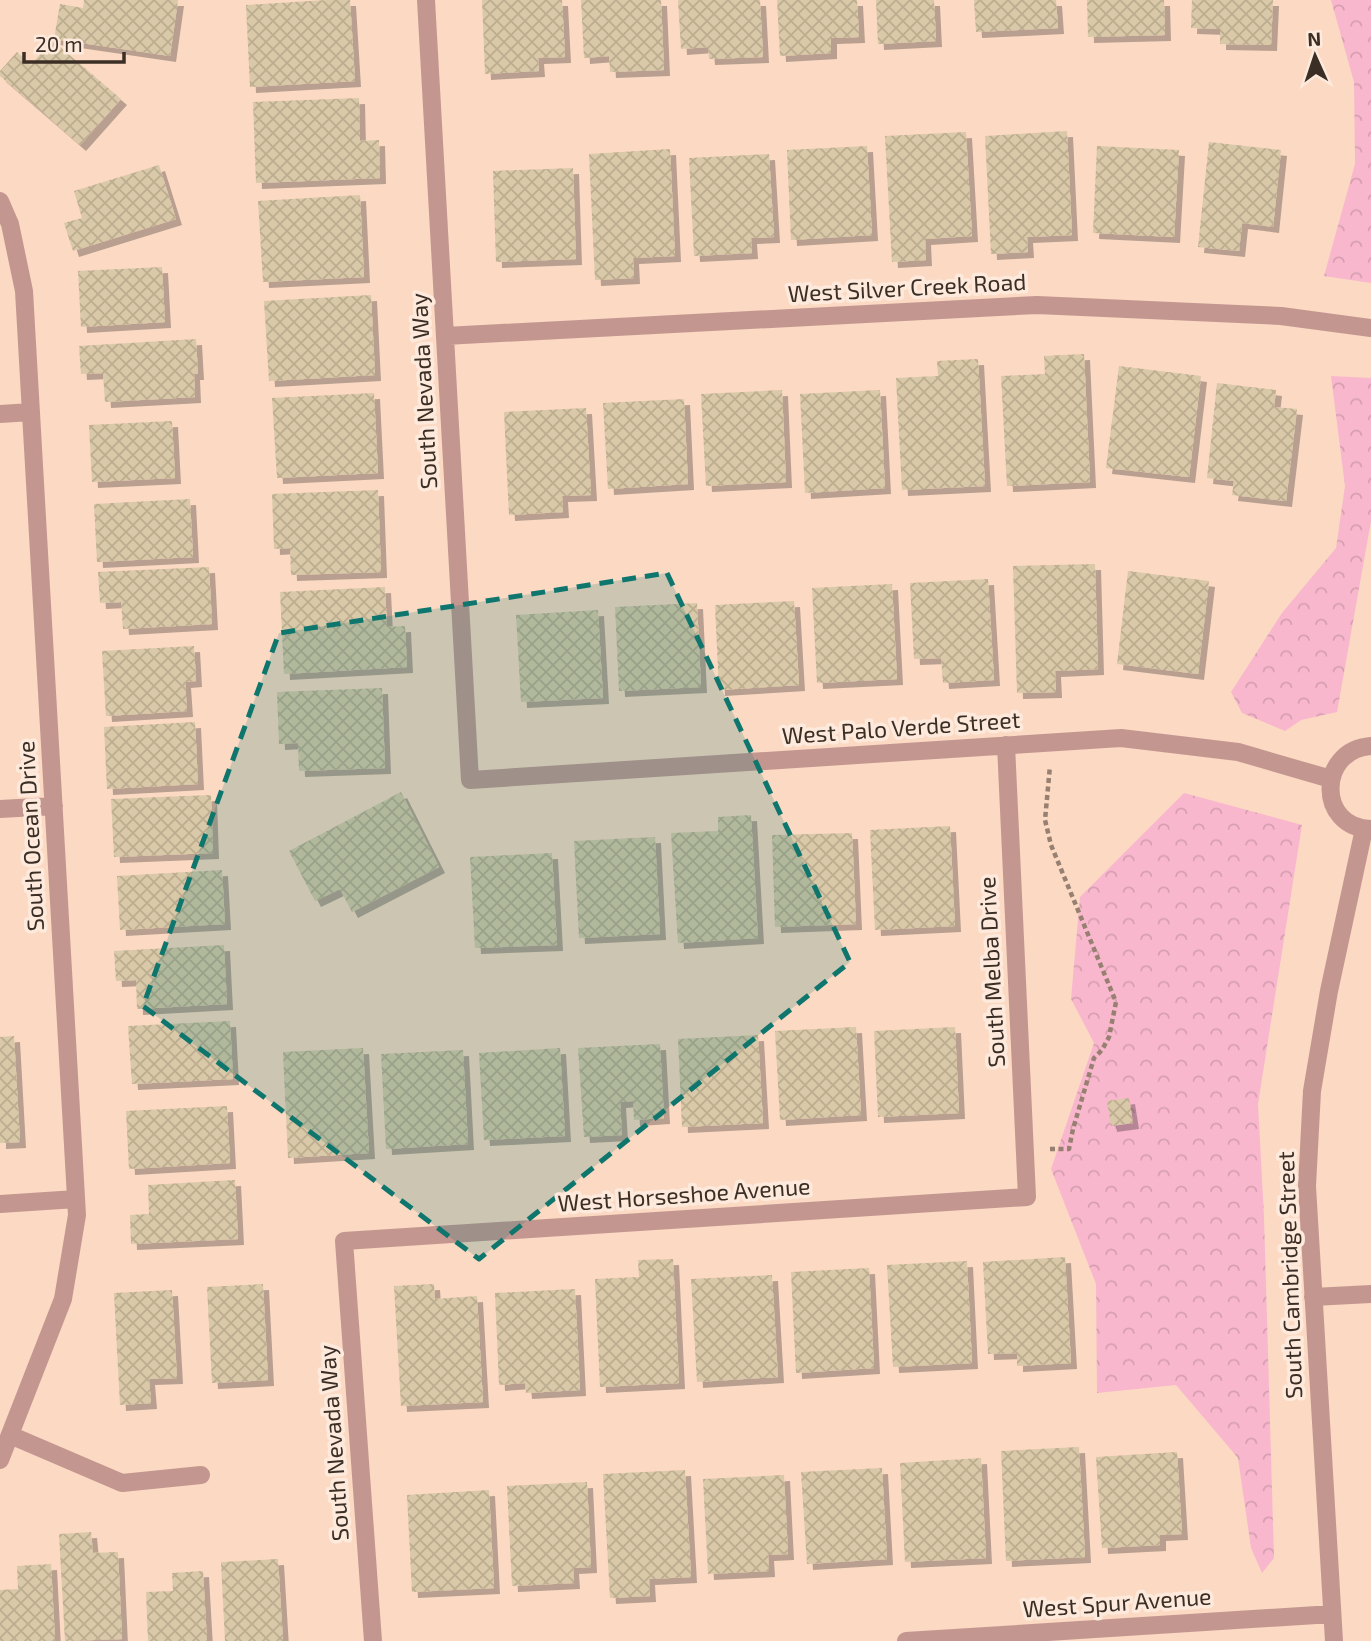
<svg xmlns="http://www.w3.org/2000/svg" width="1371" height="1641" viewBox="0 0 1371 1641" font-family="'Exo 2',sans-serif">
<defs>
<pattern id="forest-crowns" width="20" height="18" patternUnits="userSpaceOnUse" patternTransform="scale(1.75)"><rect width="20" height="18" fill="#f9b7cd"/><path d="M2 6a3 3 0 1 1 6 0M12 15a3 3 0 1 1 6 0" fill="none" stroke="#d69eb0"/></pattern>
<pattern id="building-cross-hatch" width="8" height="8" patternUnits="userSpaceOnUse" patternTransform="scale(1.75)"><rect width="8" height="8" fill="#dac9a8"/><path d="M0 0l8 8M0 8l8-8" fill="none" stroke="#bcad90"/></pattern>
<filter id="shadow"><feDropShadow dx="6" dy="6" stdDeviation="0" flood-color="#0004"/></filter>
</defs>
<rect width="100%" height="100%" fill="#fbd9c3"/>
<path fill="url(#forest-crowns)" d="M1331,0H1371V283L1324,276L1355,164L1354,82Z
M1331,376L1371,378V521L1337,712L1301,720L1285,731L1242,713L1231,692L1282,613L1336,548L1345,486Z
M1184,793L1302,825L1258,1104L1264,1217L1274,1558L1262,1573L1251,1548L1238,1458L1176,1385L1097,1393L1096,1284L1051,1169L1094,1043L1071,999L1080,897Z"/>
<path fill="url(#building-cross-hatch)" filter="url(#shadow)" d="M84,0H178L170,56L54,39L60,4L83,8Z
M326,0H350L355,81L250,87L246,5Z
M482,0H562L565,57L538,58L539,71L485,74Z
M581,0H661L664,70L610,72L609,56L584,58Z
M678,0H760L763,57L709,59L708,47L681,49Z
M777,0H857L859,37L831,38V53L780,56Z
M876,0H934L936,41L878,44Z
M974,0H1056L1058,28L976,32Z
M1087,0H1164L1165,35L1088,37Z
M1192,0H1273L1271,45L1220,44V29L1191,28Z
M52,40L121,99L80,145L0,76V71L17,52L31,65Z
M359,98L360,141L379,140L380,178L256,183L253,102Z
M1067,131L1072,235L1027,237L1028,252L991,254L985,136Z
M966,132L972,236L925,239L926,260L892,262L885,136Z
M1209,142L1281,150L1273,227L1242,223L1239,251L1198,247Z
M867,146L872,235L791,240L787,150Z
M1097,146L1179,150L1174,237L1093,233Z
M670,149L675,256L633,258L634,278L595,280L589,154Z
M769,154L774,237L751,238L752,253L694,256L689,158Z
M159,165L176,219L73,251L64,223L82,218L74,191Z
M573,168L576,259L496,262L493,171Z
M360,195L364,277L263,282L258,201Z
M162,267L165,322L81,327L78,271Z
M371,295L375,375L269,381L264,301Z
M196,339L198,374H194L195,397L105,402L103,373L81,374L79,346Z
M1084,354L1090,482L1007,486L1001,376L1045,374L1044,356Z
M978,359L985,486L902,490L896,378L938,376L937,361Z
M1119,366L1201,376L1189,477L1106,468Z
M1217,383L1276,390L1274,407L1297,409L1286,501L1232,495L1234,481L1207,478Z
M782,390L786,482L706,486L701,394Z
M880,390L885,488L805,493L800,394Z
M374,393L378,473L277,478L272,398Z
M684,399L688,484L608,489L603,403Z
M586,408L591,495L562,496L563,512L509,515L504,412Z
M172,421L175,478L92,482L89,425Z
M378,490L381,572L291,575L290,548L274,549L272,494Z
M190,499L193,557L97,562L94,504Z
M1095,564L1098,669L1055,671L1056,692L1017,693L1013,566Z
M209,567L212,624L123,629L121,602L100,603L98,572Z
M1128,571L1209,581L1198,674L1117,664Z
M988,579L994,680L943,683L941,658L914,659L910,583Z
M892,584L897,679L817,683L812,588Z
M385,587L387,627L405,626L407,667L284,674L280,592Z
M794,601L799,685L719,690L715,605Z
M697,603L701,687L619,691L615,607Z
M598,610L603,698L521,702L516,615Z
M194,646L196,681L185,682L187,711L106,716L102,651Z
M382,688L385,768L299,771L298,743L279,744L277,692Z
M195,722L198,784L107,789L104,727Z
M401,792L439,867L352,912L340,889L315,901L289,851Z
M211,795L213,853L114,857L111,799Z
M751,815L758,938L678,943L671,833L718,831V817Z
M950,826L955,926L875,930L870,830Z
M852,833L856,924L775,927L772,835Z
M655,837L660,934L579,938L574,841Z
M552,853L557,945L475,948L470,857Z
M222,870L225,924L120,930L117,876Z
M224,945L227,1004L137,1009L136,980L116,981L114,951Z
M230,1021L233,1079L132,1084L128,1026Z
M856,1027L861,1115L780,1120L775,1031Z
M955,1027L959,1113L878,1117L874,1031Z
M758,1035L763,1123L682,1127L678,1039Z
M14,1036L20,1142L0,1143V1037Z
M660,1044L664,1118L634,1120L633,1101L620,1102L622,1135L584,1137L578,1048Z
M363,1048L369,1153L288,1158L283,1052Z
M560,1048L565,1136L484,1140L479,1053Z
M463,1050L468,1144L386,1149L381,1054Z
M1129,1098L1133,1123L1111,1126L1107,1101Z
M227,1106L230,1163L129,1169L126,1111Z
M235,1180L238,1239L131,1244L130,1215L149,1214L148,1185Z
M1065,1257L1071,1363L1017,1366V1353L988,1354L983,1262Z
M673,1259L679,1383L600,1387L595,1279L639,1277L638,1260Z
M967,1261L972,1363L893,1367L887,1265Z
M869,1268L874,1368L796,1373L791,1272Z
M772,1275L778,1377L697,1382L691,1279Z
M263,1284L268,1380L212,1383L207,1287Z
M434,1284L435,1299L477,1296L483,1402L401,1406L394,1286Z
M575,1289L580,1390L526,1393L525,1383L499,1385L495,1293Z
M172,1290L177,1378L149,1379L151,1403L120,1405L114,1293Z
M1079,1447L1085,1557L1006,1561L1001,1451Z
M1177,1452L1182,1534L1160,1535V1545L1102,1548L1096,1457Z
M981,1458L986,1558L905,1562L900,1463Z
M882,1468L887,1559L807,1564L801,1472Z
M685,1470L691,1577L649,1579L650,1596L610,1598L603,1474Z
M784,1475L788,1554L768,1555L769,1571L708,1574L703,1479Z
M587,1482L591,1567L573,1568L574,1583L512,1586L507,1486Z
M489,1490L494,1588L412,1592L407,1495Z
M91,1532L93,1553L118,1552L122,1639L65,1641L59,1534Z
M278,1559L283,1641H225L221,1562Z
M51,1564L55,1641H0V1590L18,1589L17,1566Z
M203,1571L207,1641H148L146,1592L173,1591L172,1573Z"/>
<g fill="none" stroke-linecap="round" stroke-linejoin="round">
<path stroke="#978071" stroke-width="4.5" stroke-dasharray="5 3.5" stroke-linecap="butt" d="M1050,1149H1069L1073,1129L1094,1058L1102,1050L1109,1037L1116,1002L1051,845L1045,820L1050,766"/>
<path stroke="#c49690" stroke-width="18" d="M426,0L470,780L1121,738L1238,752L1331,779
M0,201L10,224L24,291L77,1215L63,1299L0,1460
M445,336L1037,305L1281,316L1371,328
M0,414L31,412
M1371,746C1317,750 1317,828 1371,829
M0,809L54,806
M0,1204L76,1199
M1313,1297L1371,1294
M10,1435L122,1483L201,1475
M373,1641L344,1241L1027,1197L1006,745
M906,1641L1332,1614
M1334,1641L1307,1186L1312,1091L1329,991L1364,829"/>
</g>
<path fill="#0f766e" fill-opacity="0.2" stroke="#0f766e" stroke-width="5" stroke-dasharray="14 9" stroke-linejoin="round" d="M667,573L850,962L479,1259L143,1006L279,633Z"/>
<g text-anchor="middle" stroke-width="7" stroke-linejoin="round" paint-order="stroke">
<g font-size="23" fill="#3b2e25" stroke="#feeadc">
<text transform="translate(907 288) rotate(-3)" y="8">West Silver Creek Road</text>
<text transform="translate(424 391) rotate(-93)" y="8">South Nevada Way</text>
<text transform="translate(901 728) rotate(-4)" y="8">West Palo Verde Street</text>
<text transform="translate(31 836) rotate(-93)" y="8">South Ocean Drive</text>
<text transform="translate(992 972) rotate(-93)" y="8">South Melba Drive</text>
<text transform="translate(684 1195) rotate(-4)" y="8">West Horseshoe Avenue</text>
<text transform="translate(1290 1275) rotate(-92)" y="8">South Cambridge Street</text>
<text transform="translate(334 1443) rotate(-94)" y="8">South Nevada Way</text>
<text transform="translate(1117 1603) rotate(-4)" y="8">West Spur Avenue</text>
</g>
</g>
<g transform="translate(1315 56) rotate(357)" stroke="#feeadc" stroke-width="5" paint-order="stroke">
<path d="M0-5L12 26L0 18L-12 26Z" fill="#3b2e25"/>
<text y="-10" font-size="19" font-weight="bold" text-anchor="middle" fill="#3b2e25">N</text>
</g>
<path d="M24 52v10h100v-10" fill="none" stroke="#3b2e25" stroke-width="3.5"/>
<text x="35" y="52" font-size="21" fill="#3b2e25" stroke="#feeadc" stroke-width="5" paint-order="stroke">20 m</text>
</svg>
